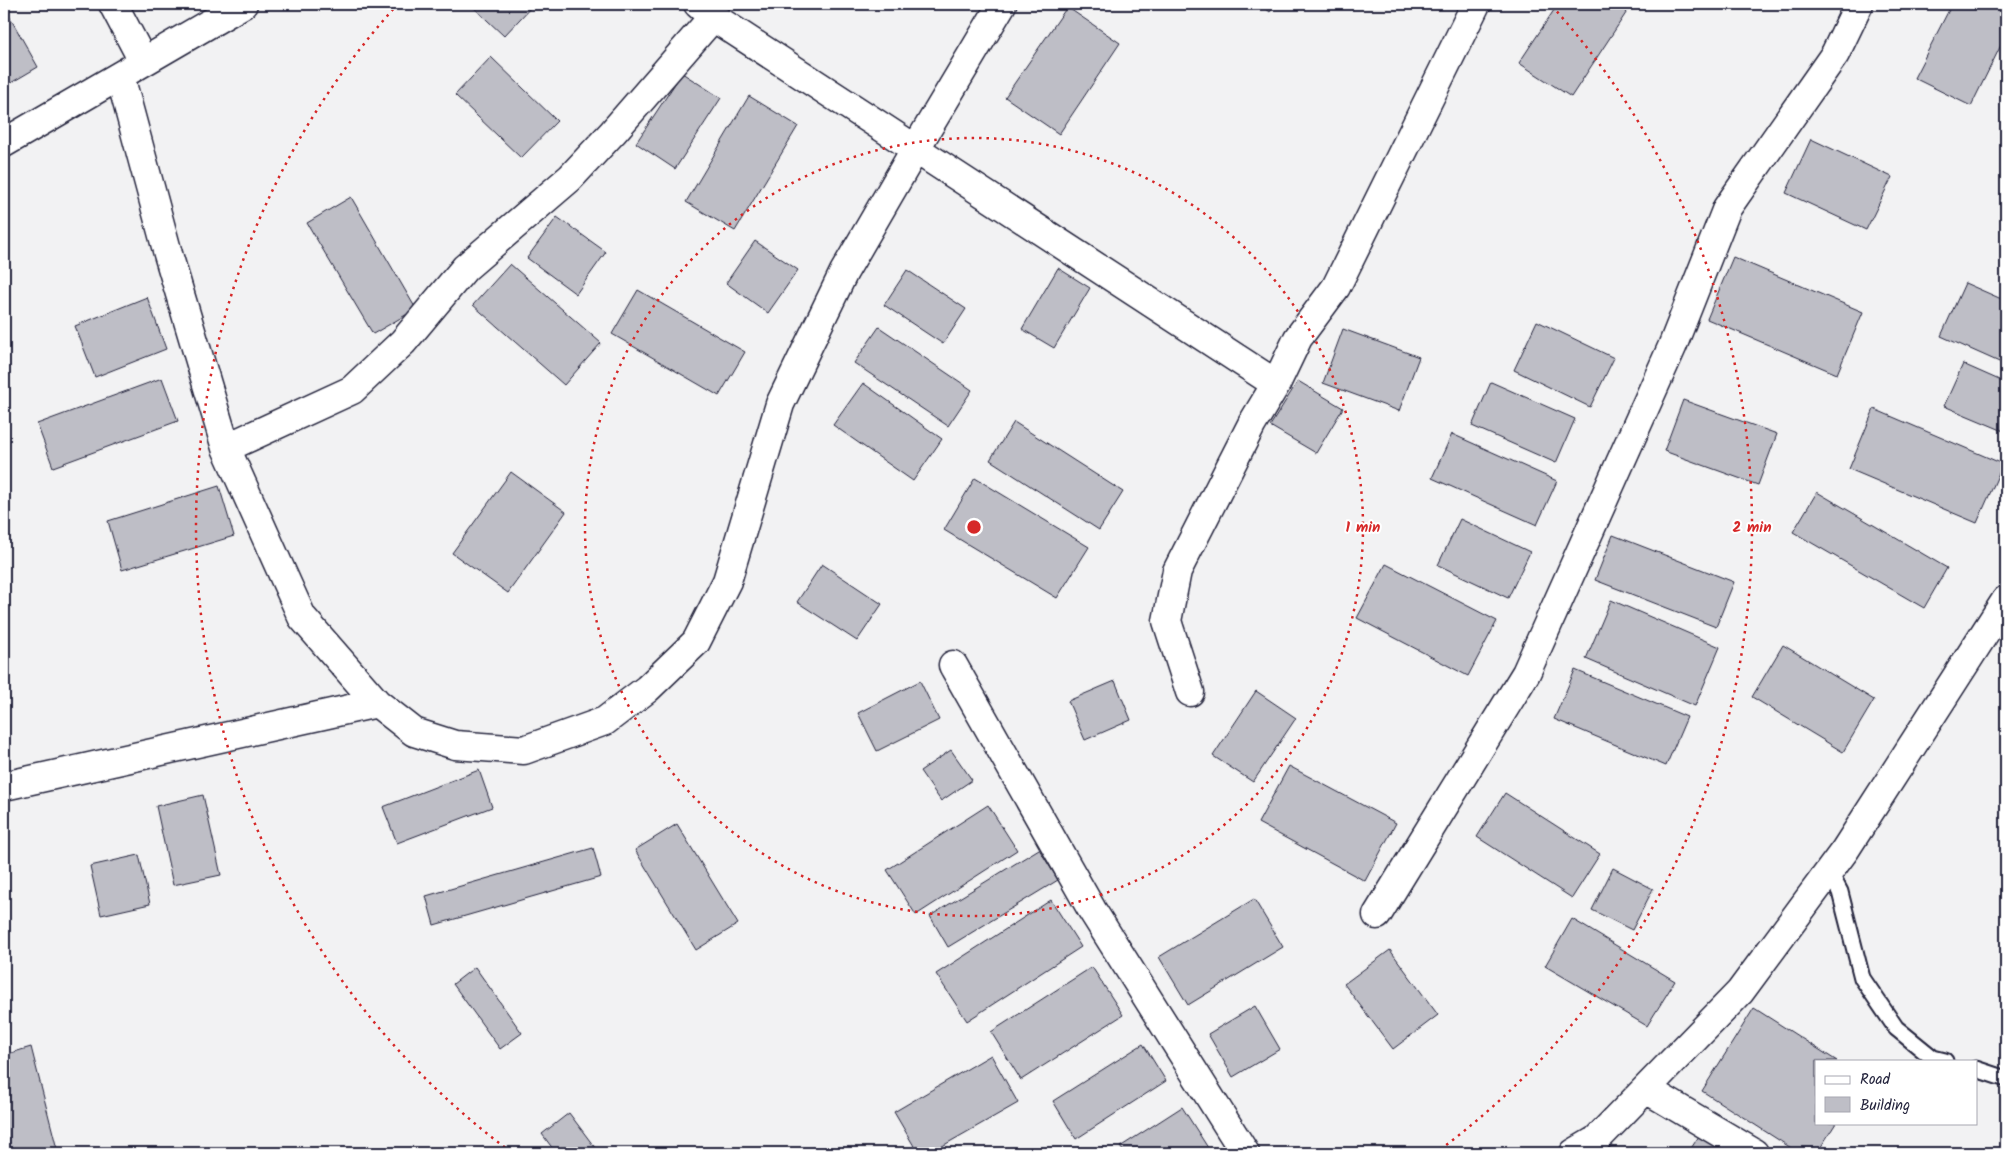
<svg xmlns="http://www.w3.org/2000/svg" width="2010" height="1157" viewBox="0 0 2010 1157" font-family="Kalam,sans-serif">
<rect width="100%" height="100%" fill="#f2f2f3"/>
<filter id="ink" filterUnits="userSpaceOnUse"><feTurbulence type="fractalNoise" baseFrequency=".02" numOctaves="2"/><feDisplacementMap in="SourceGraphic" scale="10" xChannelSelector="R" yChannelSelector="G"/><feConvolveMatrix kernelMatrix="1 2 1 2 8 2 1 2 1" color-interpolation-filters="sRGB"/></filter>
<g filter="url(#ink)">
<path fill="#bebec6" stroke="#22223b" d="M470,4H534L504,36Z
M1260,4H1276L1270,12Z
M1558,4H1632L1571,97L1519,63Z
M1952,4H2006V35L1971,106L1914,78Z
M4,7L38,67L4,87Z
M1067,7L1120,43L1059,134L1005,97Z
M491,57L557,121L521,158L455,95Z
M682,73L721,98L675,169L636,143Z
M749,96L798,126L735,231L686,202Z
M1811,139L1892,177L1866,230L1786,193Z
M351,197L416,309L373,334L307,223Z
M557,217L606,252L576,294L527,258Z
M755,241L798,270L768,313L726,283Z
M1733,257L1863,312L1837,374L1707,319Z
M510,264L601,343L564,385L473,305Z
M1058,268L1090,288L1054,348L1022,329Z
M907,270L966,309L943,344L884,305Z
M1965,283L2006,301V365L1941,336Z
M638,290L745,352L719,396L612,334Z
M147,297L166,349L95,377L75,326Z
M1537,321L1614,358L1590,407L1514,370Z
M879,327L972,390L948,426L854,363Z
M1343,329L1419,357L1399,411L1323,383Z
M1963,364L2006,383V432L1944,406Z
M162,378L178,421L53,467L37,424Z
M1298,381L1343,408L1316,453L1270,426Z
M1491,382L1575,419L1556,463L1472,426Z
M863,383L942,439L913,481L833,425Z
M1683,400L1777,434L1758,485L1664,451Z
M1874,409L2003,464L1977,523L1849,469Z
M1014,422L1123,492L1099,530L990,460Z
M1452,434L1557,481L1537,525L1432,478Z
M511,472L566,512L508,593L452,553Z
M975,478L1089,547L1057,598L944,530Z
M219,486L234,536L122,570L108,521Z
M1817,492L1947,568L1924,608L1793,532Z
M1460,519L1530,552L1508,598L1438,565Z
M1613,535L1734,582L1716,627L1595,580Z
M822,564L882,604L857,641L797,602Z
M1386,564L1497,621L1468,676L1357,618Z
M1611,600L1720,647L1695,706L1586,659Z
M1783,645L1874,700L1843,752L1752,697Z
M1575,670L1687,717L1666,766L1554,719Z
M920,681L939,720L877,751L858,713Z
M1115,681L1131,720L1085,740L1068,701Z
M1256,691L1296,718L1253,782L1213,756Z
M951,750L972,780L941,801L920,771Z
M1289,766L1396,823L1365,881L1258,823Z
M479,770L492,807L397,843L383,807Z
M1505,793L1600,854L1572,898L1477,837Z
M203,795L221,875L173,885L156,806Z
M988,805L1017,850L916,915L887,870Z
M677,824L738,924L696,950L635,850Z
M593,848L601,877L434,925L426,896Z
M1039,849L1058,880L948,947L930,916Z
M139,855L150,904L101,915L90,866Z
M1613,868L1653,889L1632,930L1592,910Z
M1254,899L1283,947L1188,1005L1159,957Z
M1051,900L1081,947L967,1021L936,974Z
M1572,919L1675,981L1647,1026L1545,966Z
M1390,950L1438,1015L1393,1049L1344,984Z
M475,967L522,1033L500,1049L453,984Z
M1092,967L1123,1015L1021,1080L991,1032Z
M1255,1006L1280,1049L1233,1077L1208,1034Z
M1754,1008L1837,1061H1816V1123H1836L1817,1153H1799L1702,1091Z
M1143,1044L1166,1081L1076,1139L1053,1101Z
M31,1047L58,1153H6L4,1143V1055Z
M991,1055L1018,1103L930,1153H918L894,1112Z
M1182,1107L1210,1151L1206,1153H1125L1120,1147Z
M569,1113L599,1153H556L542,1134Z
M1701,1133L1733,1153H1688Z"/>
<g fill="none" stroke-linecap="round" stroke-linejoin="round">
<defs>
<path id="service" d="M1829,871L1840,892L1862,978L1896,1028L1933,1058L1945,1061
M1976,1069L2006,1079"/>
<path id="minor" d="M113,4L143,61
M698,4L713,17L1276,384
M120,76L168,254L226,448L302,617L377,703L414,732L455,745L524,750L605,721L647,689L696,642L727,581L780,404L844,272L916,148L1002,4
M4,143L243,4
M226,448L352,390L403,342L465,268L570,178L613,132L713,17
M953,665L1092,910L1245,1153
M1190,692L1167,621L1177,571L1252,424L1276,384L1298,338L1336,287L1476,4
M4,786L377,703
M1377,915L1526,673L1672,347L1727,208L1835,54L1859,4
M1646,1089L1754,1153
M1574,1153L1596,1140L1740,992L1845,850L2006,600"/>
</defs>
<use href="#service" stroke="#22223b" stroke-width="19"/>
<use href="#minor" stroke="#22223b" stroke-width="31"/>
<use href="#service" stroke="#fff" stroke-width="15"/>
<use href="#minor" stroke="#fff" stroke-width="28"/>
</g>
</g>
<g fill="none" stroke="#d62828" stroke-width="2.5" stroke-dasharray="2.5 5">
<circle cx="974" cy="527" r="389"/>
<path d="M511 1152A778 778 0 0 1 396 6M1552 6A778 778 0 0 1 1437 1152"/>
</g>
<circle cx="974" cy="527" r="8" fill="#d62828" stroke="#fff" stroke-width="2.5"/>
<g font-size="15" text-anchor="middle" font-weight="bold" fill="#d62828" stroke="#fff" stroke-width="4" stroke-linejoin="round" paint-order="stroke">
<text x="1363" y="532">1 min</text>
<text x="1752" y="532">2 min</text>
</g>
<rect width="2010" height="1157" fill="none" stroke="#fff" stroke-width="20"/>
<rect x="10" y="10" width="1990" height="1137" fill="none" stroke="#22223b" stroke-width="2" filter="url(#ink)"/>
<rect x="1815" y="1060" width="162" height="65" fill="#ffffff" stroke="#a7a7b1"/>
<rect x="1825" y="1076" width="25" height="8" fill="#ffffff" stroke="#a7a7b1"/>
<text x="1860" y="1084" font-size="15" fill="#22223b">Road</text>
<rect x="1825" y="1097" width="25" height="15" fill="#bebec6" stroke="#a7a7b1"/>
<text x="1860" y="1110" font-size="15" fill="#22223b">Building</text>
</svg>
